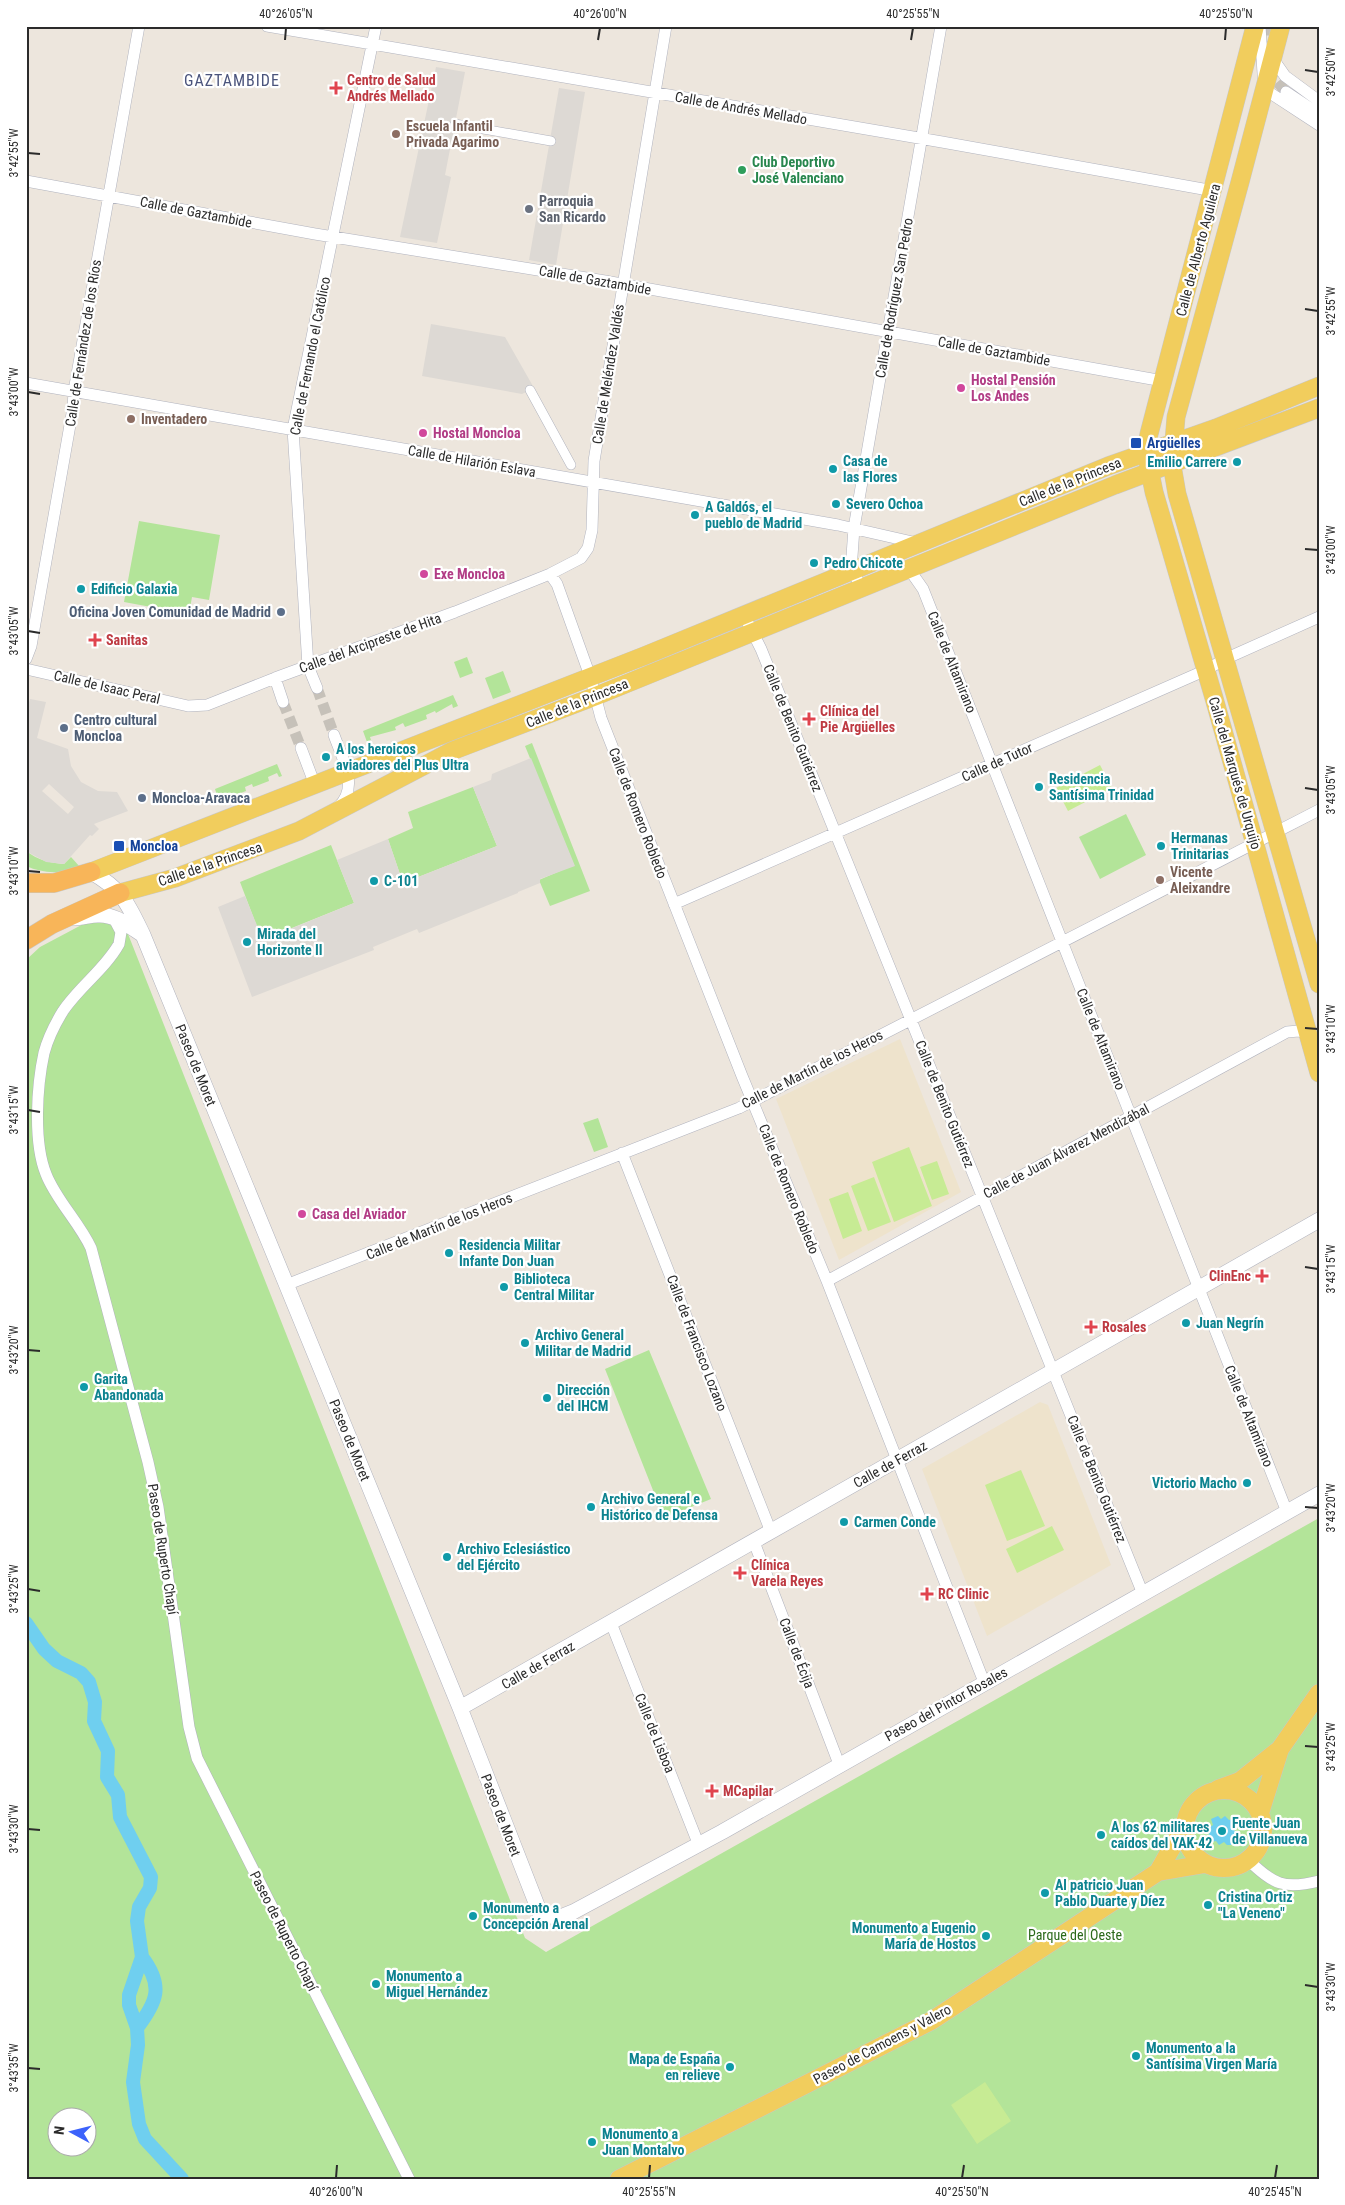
<svg xmlns="http://www.w3.org/2000/svg" width="1345" height="2205" viewBox="0 0 1345 2205" font-family="'Roboto Condensed',sans-serif">
<rect width="100%" height="100%" fill="#ede6dd"/>
<path fill="#eee3cc" d="M900,1039L961,1192L839,1260L776,1099Z
M1040,1402L1048,1405L1111,1565L987,1636L922,1469Z"/>
<path fill="#b3e499" fill-rule="evenodd" d="M139,521L220,535L209,600L192,597L189,614L124,602Z
M467,657L473,673L460,678L454,662Z
M503,671L511,692L493,699L485,678Z
M453,695L458,706L453,708L452,704L436,713L435,711L426,715L427,719L405,727L403,723L395,727L396,730L370,737L371,740L367,742L363,731Z
M532,743L590,891L550,906L539,880L574,865L525,746Z
M277,764L282,776L279,777L277,773L268,777L269,781L253,787L252,784L245,787L246,791L230,797L228,794L218,798L215,789Z
M473,787L497,846L403,883L388,839L413,828L408,812Z
M1126,814L1146,855L1100,879L1079,837Z
M331,845L354,903L262,940L240,882Z
M26,851C38,860 49,863 64,864L71,857L80,867C62,874 44,874 26,866Z
M89,921L108,923L128,934L525,1938L546,1952L1319,1518V2179H26V960L40,947ZM58,2118H88V2148H58Z
M598,1118L608,1147L594,1152L583,1123Z
M649,1350L711,1499L664,1518L605,1369Z"/>
<path fill="#c7eb94" d="M1100,765L1112,788L1068,811L1056,788Z
M909,1147L932,1206L894,1222L872,1162Z
M937,1161L949,1194L932,1200L920,1167Z
M874,1177L891,1222L868,1231L851,1186Z
M848,1192L862,1231L843,1239L829,1199Z
M1021,1470L1045,1526L1007,1541L985,1485Z
M1052,1526L1064,1550L1017,1573L1006,1549Z
M985,2082L1011,2121L977,2144L951,2105Z"/>
<path fill="#ddd9d4" fill-rule="evenodd" d="M436,67L465,72L445,175L451,177L437,243L400,237Z
M559,88L585,92L556,265L529,260Z
M431,324L505,337L534,388L522,394L422,376Z
M30,699L46,702L37,738L68,749L71,766L81,782L98,791L117,792L128,811L94,824L99,829L92,836L90,835L64,864L46,862L26,851V713ZM49,784L74,807L68,814L42,791Z
M531,758L575,866L540,879V883L518,892V893L419,933L417,929L373,947L374,950L252,997L218,907L245,896L263,940L354,903L337,860L388,839L403,883L497,846L473,787L491,780L492,774Z"/>
<path fill="#6fcfef" d="M1218,1816L1221,1819L1225,1816L1229,1820L1233,1819L1237,1821L1238,1826L1234,1830L1237,1833L1232,1836L1234,1839L1231,1845H1227L1224,1842L1219,1845L1216,1841L1211,1842L1208,1839V1836L1210,1832L1208,1828L1213,1825L1211,1819Z"/>
<g fill="none" stroke-linecap="round" stroke-linejoin="round">
<path stroke="#6fcfef" stroke-width="14" d="M26,1623L44,1649L57,1661L81,1673L89,1682L95,1702L94,1721L108,1751L107,1777L118,1795L120,1817L151,1877L150,1888L139,1907L137,1921L142,1957L129,1995V2005L137,2028L138,2045L133,2082L139,2124L145,2139L182,2179
M137,2028C157,2002 164,1986 142,1957"/>
<path stroke="#c6c1b9" stroke-width="11" stroke-dasharray="11 5.5" stroke-linecap="butt" d="M1267,52L1268,26
M1271,67L1275,79L1286,92
M317,688L334,735
M283,702L301,748"/>
<defs>
<path id="pedestrian" d="M455,124L551,141
M530,390L571,465"/>
<path id="minor" d="M267,26L942,142L1214,191
M1260,26L1264,89L1319,125
M1271,56L1285,76L1319,101
M1286,92L1319,114
M26,181L315,234L605,281L1163,381
M26,383L838,525L917,543
M909,569L923,589L1287,1512
M550,574L557,584L590,676L601,718L742,1076L827,1281L984,1682
M862,587L851,570L854,528L941,26
M744,615L761,649L1143,1594
M26,659L31,646L73,408L74,391L139,26
M26,669L188,706L207,705L275,678L455,612L550,574L581,558L588,548L592,530L594,461L666,26
M275,678L283,702
M317,688L308,666L293,429L376,26
M334,735C342,758 360,788 338,807
M301,748L315,785
M674,904L1206,670L1225,659L1319,617
M113,917L121,932L119,944C105,969 79,987 63,1011C55,1024 48,1038 44,1053C37,1085 33,1142 46,1174C56,1200 79,1222 91,1248L148,1462L158,1507L189,1727L197,1758L409,2179
M622,1153L771,1532
M827,1281L1287,1032L1299,1031L1308,1033
M286,1285L739,1108L1319,810
M754,1542L839,1764
M611,1623L698,1843
M1248,1860C1274,1884 1283,1890 1319,1881"/>
<path id="secondary" d="M91,872C123,890 128,904 143,935L460,1708L540,1913L558,1918L573,1912L722,1832L1319,1494
M74,918C82,918 90,915 98,915C115,914 129,926 143,935
M460,1708L1319,1220"/>
<path id="primary" d="M1255,26L1149,434L1146,452L1154,492L1214,698L1319,1073
M1281,26L1240,182L1176,417L1172,465L1177,494L1319,984
M91,872L644,656L1108,466L1216,428L1319,386
M120,893L175,878L299,831L452,751L596,696L1115,485L1319,408
M1218,1789L1240,1781L1280,1749
M1185 1829a39 39 0 1 1 78 0a39 39 0 1 1-78 0Z
M1260,1813L1280,1749L1319,1693
M1158,1872L1184,1826
M619,2179L931,2021L1158,1872L1205,1864"/>
<path id="trunk" d="M26,883H54L91,872
M26,940L52,924L120,893"/>
</defs>
<use href="#pedestrian" stroke="#b1b3be" stroke-width="10"/>
<use href="#minor" stroke="#b1b3be" stroke-width="12"/>
<use href="#secondary" stroke="#b1b3be" stroke-width="16"/>
<use href="#primary" stroke="#c8c8c8" stroke-width="19"/>
<use href="#trunk" stroke="#c8c8c8" stroke-width="20"/>
<use href="#pedestrian" stroke="#fff" stroke-width="9"/>
<use href="#minor" stroke="#fff" stroke-width="11"/>
<use href="#secondary" stroke="#fff" stroke-width="15"/>
<use href="#primary" stroke="#f1cd5d" stroke-width="18"/>
<use href="#trunk" stroke="#f8b559" stroke-width="19"/>
</g>
<path fill="none" stroke="#2b2b2b" stroke-width="2" d="M285,40L286,28M598,40L600,28M911,40L913,28M1225,40L1226,28M1305,70L1318,72M28,153L40,154M1305,309L1318,311M28,392L40,394M1305,549L1318,550M28,631L40,633M1305,788L1318,790M28,871L40,872M1305,1028L1318,1029M28,1110L40,1112M1305,1267L1318,1269M28,1350L40,1351M1305,1507L1318,1508M28,1589L40,1591M1305,1746L1318,1747M28,1829L40,1830M1305,1985L1318,1987M28,2068L40,2069M336,2178L337,2165M649,2178L650,2165M962,2178L964,2165M1275,2178L1277,2165"/>
<g fill="#e0444e" stroke="#fff" stroke-width="2">
<path d="M333.5 80.5h5v5h5v5h-5v5h-5v-5h-5v-5h5z"/>
<path d="M92.5 632.5h5v5h5v5h-5v5h-5v-5h-5v-5h5z"/>
<path d="M806.5 711.5h5v5h5v5h-5v5h-5v-5h-5v-5h5z"/>
<path d="M1259.5 1268.5h5v5h5v5h-5v5h-5v-5h-5v-5h5z"/>
<path d="M1088.5 1319.5h5v5h5v5h-5v5h-5v-5h-5v-5h5z"/>
<path d="M737.5 1565.5h5v5h5v5h-5v5h-5v-5h-5v-5h5z"/>
<path d="M924.5 1586.5h5v5h5v5h-5v5h-5v-5h-5v-5h5z"/>
<path d="M709.5 1783.5h5v5h5v5h-5v5h-5v-5h-5v-5h5z"/>
</g>
<g fill="#8d6e63" stroke="#fff" stroke-width="2">
<circle cx="396" cy="134" r="5"/>
<circle cx="131" cy="419" r="5"/>
<circle cx="1160" cy="880" r="5"/>
</g>
<circle fill="#2e9e5b" stroke="#fff" stroke-width="2" cx="742" cy="170" r="5"/>
<circle fill="#6b7280" stroke="#fff" stroke-width="2" cx="529" cy="209" r="5"/>
<g fill="#d1479c" stroke="#fff" stroke-width="2">
<circle cx="961" cy="388" r="5"/>
<circle cx="423" cy="433" r="5"/>
<circle cx="424" cy="574" r="5"/>
<circle cx="302" cy="1214" r="5"/>
</g>
<g fill="#1a4fb4" stroke="#fff" stroke-width="2">
<rect x="1130" y="437" width="12" height="12" rx="2.5"/>
<rect x="113" y="840" width="12" height="12" rx="2.5"/>
</g>
<g fill="#0f9aa8" stroke="#fff" stroke-width="2">
<circle cx="1237" cy="462" r="5"/>
<circle cx="833" cy="469" r="5"/>
<circle cx="836" cy="504" r="5"/>
<circle cx="695" cy="515" r="5"/>
<circle cx="814" cy="563" r="5"/>
<circle cx="81" cy="589" r="5"/>
<circle cx="326" cy="757" r="5"/>
<circle cx="1039" cy="787" r="5"/>
<circle cx="1161" cy="846" r="5"/>
<circle cx="374" cy="881" r="5"/>
<circle cx="247" cy="942" r="5"/>
<circle cx="449" cy="1253" r="5"/>
<circle cx="504" cy="1287" r="5"/>
<circle cx="1186" cy="1323" r="5"/>
<circle cx="525" cy="1343" r="5"/>
<circle cx="84" cy="1387" r="5"/>
<circle cx="547" cy="1398" r="5"/>
<circle cx="1247" cy="1483" r="5"/>
<circle cx="591" cy="1507" r="5"/>
<circle cx="844" cy="1522" r="5"/>
<circle cx="447" cy="1557" r="5"/>
<circle cx="1222" cy="1831" r="5"/>
<circle cx="1101" cy="1835" r="5"/>
<circle cx="1045" cy="1893" r="5"/>
<circle cx="1208" cy="1905" r="5"/>
<circle cx="473" cy="1916" r="5"/>
<circle cx="986" cy="1936" r="5"/>
<circle cx="376" cy="1984" r="5"/>
<circle cx="1136" cy="2056" r="5"/>
<circle cx="730" cy="2067" r="5"/>
<circle cx="592" cy="2142" r="5"/>
</g>
<g fill="#5c6f8a" stroke="#fff" stroke-width="2">
<circle cx="281" cy="612" r="5"/>
<circle cx="64" cy="728" r="5"/>
<circle cx="142" cy="798" r="5"/>
</g>
<g text-anchor="middle" stroke-width="4.5" stroke-linejoin="round" paint-order="stroke">
<g font-size="14" font-weight="bold" fill="#be3a42" stroke="#fff" text-anchor="start">
<text x="347" y="85">Centro de Salud<tspan x="347" dy="16">Andrés Mellado</tspan></text>
<text x="106" y="645">Sanitas</text>
<text x="820" y="716">Clínica del<tspan x="820" dy="16">Pie Argüelles</tspan></text>
<text x="1251" y="1281" text-anchor="end">ClinEnc</text>
<text x="1102" y="1332">Rosales</text>
<text x="751" y="1570">Clínica<tspan x="751" dy="16">Varela Reyes</tspan></text>
<text x="938" y="1599">RC Clinic</text>
<text x="723" y="1796">MCapilar</text>
</g>
<g font-size="14" fill="#2b2b2b" stroke="#fff">
<text transform="translate(741 108) rotate(10)" y="5">Calle de Andrés Mellado</text>
<text transform="translate(196 212) rotate(11)" y="5">Calle de Gaztambide</text>
<text transform="translate(1198 250) rotate(-75)" y="5">Calle de Alberto Aguilera</text>
<text transform="translate(595 280) rotate(10)" y="5">Calle de Gaztambide</text>
<text transform="translate(894 298) rotate(-80)" y="5">Calle de Rodríguez San Pedro</text>
<text transform="translate(83 343) rotate(-81)" y="5">Calle de Fernández de los Ríos</text>
<text transform="translate(994 351) rotate(10)" y="5">Calle de Gaztambide</text>
<text transform="translate(310 356) rotate(-79)" y="5">Calle de Fernando el Católico</text>
<text transform="translate(608 374) rotate(-81)" y="5">Calle de Meléndez Valdés</text>
<text transform="translate(472 461) rotate(10)" y="5">Calle de Hilarión Eslava</text>
<text transform="translate(1070 482) rotate(-22)" y="5">Calle de la Princesa</text>
<text transform="translate(370 643) rotate(-20)" y="5">Calle del Arcipreste de Hita</text>
<text transform="translate(952 662) rotate(68)" y="5">Calle de Altamirano</text>
<text transform="translate(107 687) rotate(13)" y="5">Calle de Isaac Peral</text>
<text transform="translate(577 703) rotate(-22)" y="5">Calle de la Princesa</text>
<text transform="translate(793 728) rotate(68)" y="5">Calle de Benito Gutiérrez</text>
<text transform="translate(997 762) rotate(-24)" y="5">Calle de Tutor</text>
<text transform="translate(1235 773) rotate(74)" y="5">Calle del Marqués de Urquijo</text>
<text transform="translate(638 813) rotate(69)" y="5">Calle de Romero Robledo</text>
<text transform="translate(210 864) rotate(-19)" y="5">Calle de la Princesa</text>
<text transform="translate(1101 1039) rotate(68)" y="5">Calle de Altamirano</text>
<text transform="translate(196 1065) rotate(68)" y="5">Paseo de Moret</text>
<text transform="translate(812 1069) rotate(-27)" y="5">Calle de Martín de los Heros</text>
<text transform="translate(945 1104) rotate(68)" y="5">Calle de Benito Gutiérrez</text>
<text transform="translate(1066 1151) rotate(-28)" y="5">Calle de Juan Álvarez Mendizábal</text>
<text transform="translate(789 1189) rotate(68)" y="5">Calle de Romero Robledo</text>
<text transform="translate(439 1226) rotate(-22)" y="5">Calle de Martín de los Heros</text>
<text transform="translate(697 1343) rotate(69)" y="5">Calle de Francisco Lozano</text>
<text transform="translate(1249 1416) rotate(68)" y="5">Calle de Altamirano</text>
<text transform="translate(350 1440) rotate(68)" y="5">Paseo de Moret</text>
<text transform="translate(890 1464) rotate(-29)" y="5">Calle de Ferraz</text>
<text transform="translate(1097 1479) rotate(68)" y="5">Calle de Benito Gutiérrez</text>
<text transform="translate(163 1549) rotate(81)" y="5">Paseo de Ruperto Chapí</text>
<text transform="translate(797 1653) rotate(69)" y="5">Calle de Écija</text>
<text transform="translate(538 1665) rotate(-30)" y="5">Calle de Ferraz</text>
<text transform="translate(946 1704) rotate(-29)" y="5">Paseo del Pintor Rosales</text>
<text transform="translate(655 1733) rotate(68)" y="5">Calle de Lisboa</text>
<text transform="translate(501 1815) rotate(69)" y="5">Paseo de Moret</text>
<text transform="translate(284 1931) rotate(63)" y="5">Paseo de Ruperto Chapí</text>
<text transform="translate(882 2044) rotate(-28)" y="5">Paseo de Camoens y Valero</text>
</g>
<g font-size="14" font-weight="bold" fill="#785e54" stroke="#fff" text-anchor="start">
<text x="406" y="131">Escuela Infantil<tspan x="406" dy="16">Privada Agarimo</tspan></text>
<text x="141" y="424">Inventadero</text>
<text x="1170" y="877">Vicente<tspan x="1170" dy="16">Aleixandre</tspan></text>
</g>
<g font-size="14" font-weight="bold" fill="#27864d" stroke="#fff" text-anchor="start">
<text x="752" y="167">Club Deportivo<tspan x="752" dy="16">José Valenciano</tspan></text>
</g>
<g font-size="14" font-weight="bold" fill="#5b616d" stroke="#fff" text-anchor="start">
<text x="539" y="206">Parroquia<tspan x="539" dy="16">San Ricardo</tspan></text>
</g>
<g font-size="14" font-weight="bold" fill="#b23c85" stroke="#fff" text-anchor="start">
<text x="971" y="385">Hostal Pensión<tspan x="971" dy="16">Los Andes</tspan></text>
<text x="433" y="438">Hostal Moncloa</text>
<text x="434" y="579">Exe Moncloa</text>
<text x="312" y="1219">Casa del Aviador</text>
</g>
<g font-size="14" font-weight="bold" fill="#164399" stroke="#fff" text-anchor="start">
<text x="1147" y="448">Argüelles</text>
<text x="130" y="851">Moncloa</text>
</g>
<g font-size="14" font-weight="bold" fill="#0d838f" stroke="#fff" text-anchor="start">
<text x="843" y="466">Casa de<tspan x="843" dy="16">las Flores</tspan></text>
<text x="1227" y="467" text-anchor="end">Emilio Carrere</text>
<text x="846" y="509">Severo Ochoa</text>
<text x="705" y="512">A Galdós, el<tspan x="705" dy="16">pueblo de Madrid</tspan></text>
<text x="824" y="568">Pedro Chicote</text>
<text x="91" y="594">Edificio Galaxia</text>
<text x="336" y="754">A los heroicos<tspan x="336" dy="16">aviadores del Plus Ultra</tspan></text>
<text x="1049" y="784">Residencia<tspan x="1049" dy="16">Santísima Trinidad</tspan></text>
<text x="1171" y="843">Hermanas<tspan x="1171" dy="16">Trinitarias</tspan></text>
<text x="384" y="886">C-101</text>
<text x="257" y="939">Mirada del<tspan x="257" dy="16">Horizonte II</tspan></text>
<text x="459" y="1250">Residencia Militar<tspan x="459" dy="16">Infante Don Juan</tspan></text>
<text x="514" y="1284">Biblioteca<tspan x="514" dy="16">Central Militar</tspan></text>
<text x="1196" y="1328">Juan Negrín</text>
<text x="535" y="1340">Archivo General<tspan x="535" dy="16">Militar de Madrid</tspan></text>
<text x="94" y="1384">Garita<tspan x="94" dy="16">Abandonada</tspan></text>
<text x="557" y="1395">Dirección<tspan x="557" dy="16">del IHCM</tspan></text>
<text x="1237" y="1488" text-anchor="end">Victorio Macho</text>
<text x="601" y="1504">Archivo General e<tspan x="601" dy="16">Histórico de Defensa</tspan></text>
<text x="854" y="1527">Carmen Conde</text>
<text x="457" y="1554">Archivo Eclesiástico<tspan x="457" dy="16">del Ejército</tspan></text>
<text x="1232" y="1828">Fuente Juan<tspan x="1232" dy="16">de Villanueva</tspan></text>
<text x="1111" y="1832">A los 62 militares<tspan x="1111" dy="16">caídos del YAK-42</tspan></text>
<text x="1055" y="1890">Al patricio Juan<tspan x="1055" dy="16">Pablo Duarte y Díez</tspan></text>
<text x="1218" y="1902">Cristina Ortiz<tspan x="1218" dy="16">"La Veneno"</tspan></text>
<text x="483" y="1913">Monumento a<tspan x="483" dy="16">Concepción Arenal</tspan></text>
<text x="976" y="1933" text-anchor="end">Monumento a Eugenio<tspan x="976" dy="16">María de Hostos</tspan></text>
<text x="386" y="1981">Monumento a<tspan x="386" dy="16">Miguel Hernández</tspan></text>
<text x="1146" y="2053">Monumento a la<tspan x="1146" dy="16">Santísima Virgen María</tspan></text>
<text x="720" y="2064" text-anchor="end">Mapa de España<tspan x="720" dy="16">en relieve</tspan></text>
<text x="602" y="2139">Monumento a<tspan x="602" dy="16">Juan Montalvo</tspan></text>
</g>
<g font-size="14" font-weight="bold" fill="#4e5e75" stroke="#fff" text-anchor="start">
<text x="271" y="617" text-anchor="end">Oficina Joven Comunidad de Madrid</text>
<text x="74" y="725">Centro cultural<tspan x="74" dy="16">Moncloa</tspan></text>
<text x="152" y="803">Moncloa-Aravaca</text>
</g>
<g font-size="14" fill="#2b691a" stroke="#fff">
<text x="1075" y="1940">Parque del Oeste</text>
</g>
<g font-size="16" letter-spacing="1" fill="#4b547c" stroke="#fff">
<text x="232" y="86">GAZTAMBIDE</text>
</g>
</g>
<rect width="1345" height="2205" fill="none" stroke="#ffffff" stroke-width="55"/>
<g transform="translate(72 2132) rotate(277)"><circle r="24" fill="#ffffff" stroke="#aaaaaa"/>
<path d="M0-4L9 19L0 12L-9 19Z" fill="#3c62fb"/>
<text y="-8" font-size="14" font-weight="bold" text-anchor="middle" fill="#2b2b2b">N</text>
</g>
<rect x="28" y="28" width="1290" height="2150" fill="none" stroke="#2b2b2b" stroke-width="2"/>
<g font-size="12" text-anchor="middle" fill="#2b2b2b">
<text x="286" y="18">40°26'05"N</text>
<text x="600" y="18">40°26'00"N</text>
<text x="913" y="18">40°25'55"N</text>
<text x="1226" y="18">40°25'50"N</text>
<text transform="translate(1331 72) rotate(-90)" y="4">3°42'50"W</text>
<text transform="translate(14 153) rotate(-90)" y="4">3°42'55"W</text>
<text transform="translate(1331 311) rotate(-90)" y="4">3°42'55"W</text>
<text transform="translate(14 392) rotate(-90)" y="4">3°43'00"W</text>
<text transform="translate(1331 550) rotate(-90)" y="4">3°43'00"W</text>
<text transform="translate(14 631) rotate(-90)" y="4">3°43'05"W</text>
<text transform="translate(1331 790) rotate(-90)" y="4">3°43'05"W</text>
<text transform="translate(14 871) rotate(-90)" y="4">3°43'10"W</text>
<text transform="translate(1331 1029) rotate(-90)" y="4">3°43'10"W</text>
<text transform="translate(14 1110) rotate(-90)" y="4">3°43'15"W</text>
<text transform="translate(1331 1269) rotate(-90)" y="4">3°43'15"W</text>
<text transform="translate(14 1350) rotate(-90)" y="4">3°43'20"W</text>
<text transform="translate(1331 1508) rotate(-90)" y="4">3°43'20"W</text>
<text transform="translate(14 1589) rotate(-90)" y="4">3°43'25"W</text>
<text transform="translate(1331 1747) rotate(-90)" y="4">3°43'25"W</text>
<text transform="translate(14 1829) rotate(-90)" y="4">3°43'30"W</text>
<text transform="translate(1331 1987) rotate(-90)" y="4">3°43'30"W</text>
<text transform="translate(14 2068) rotate(-90)" y="4">3°43'35"W</text>
<text x="336" y="2196">40°26'00"N</text>
<text x="649" y="2196">40°25'55"N</text>
<text x="962" y="2196">40°25'50"N</text>
<text x="1275" y="2196">40°25'45"N</text>
</g>
</svg>
